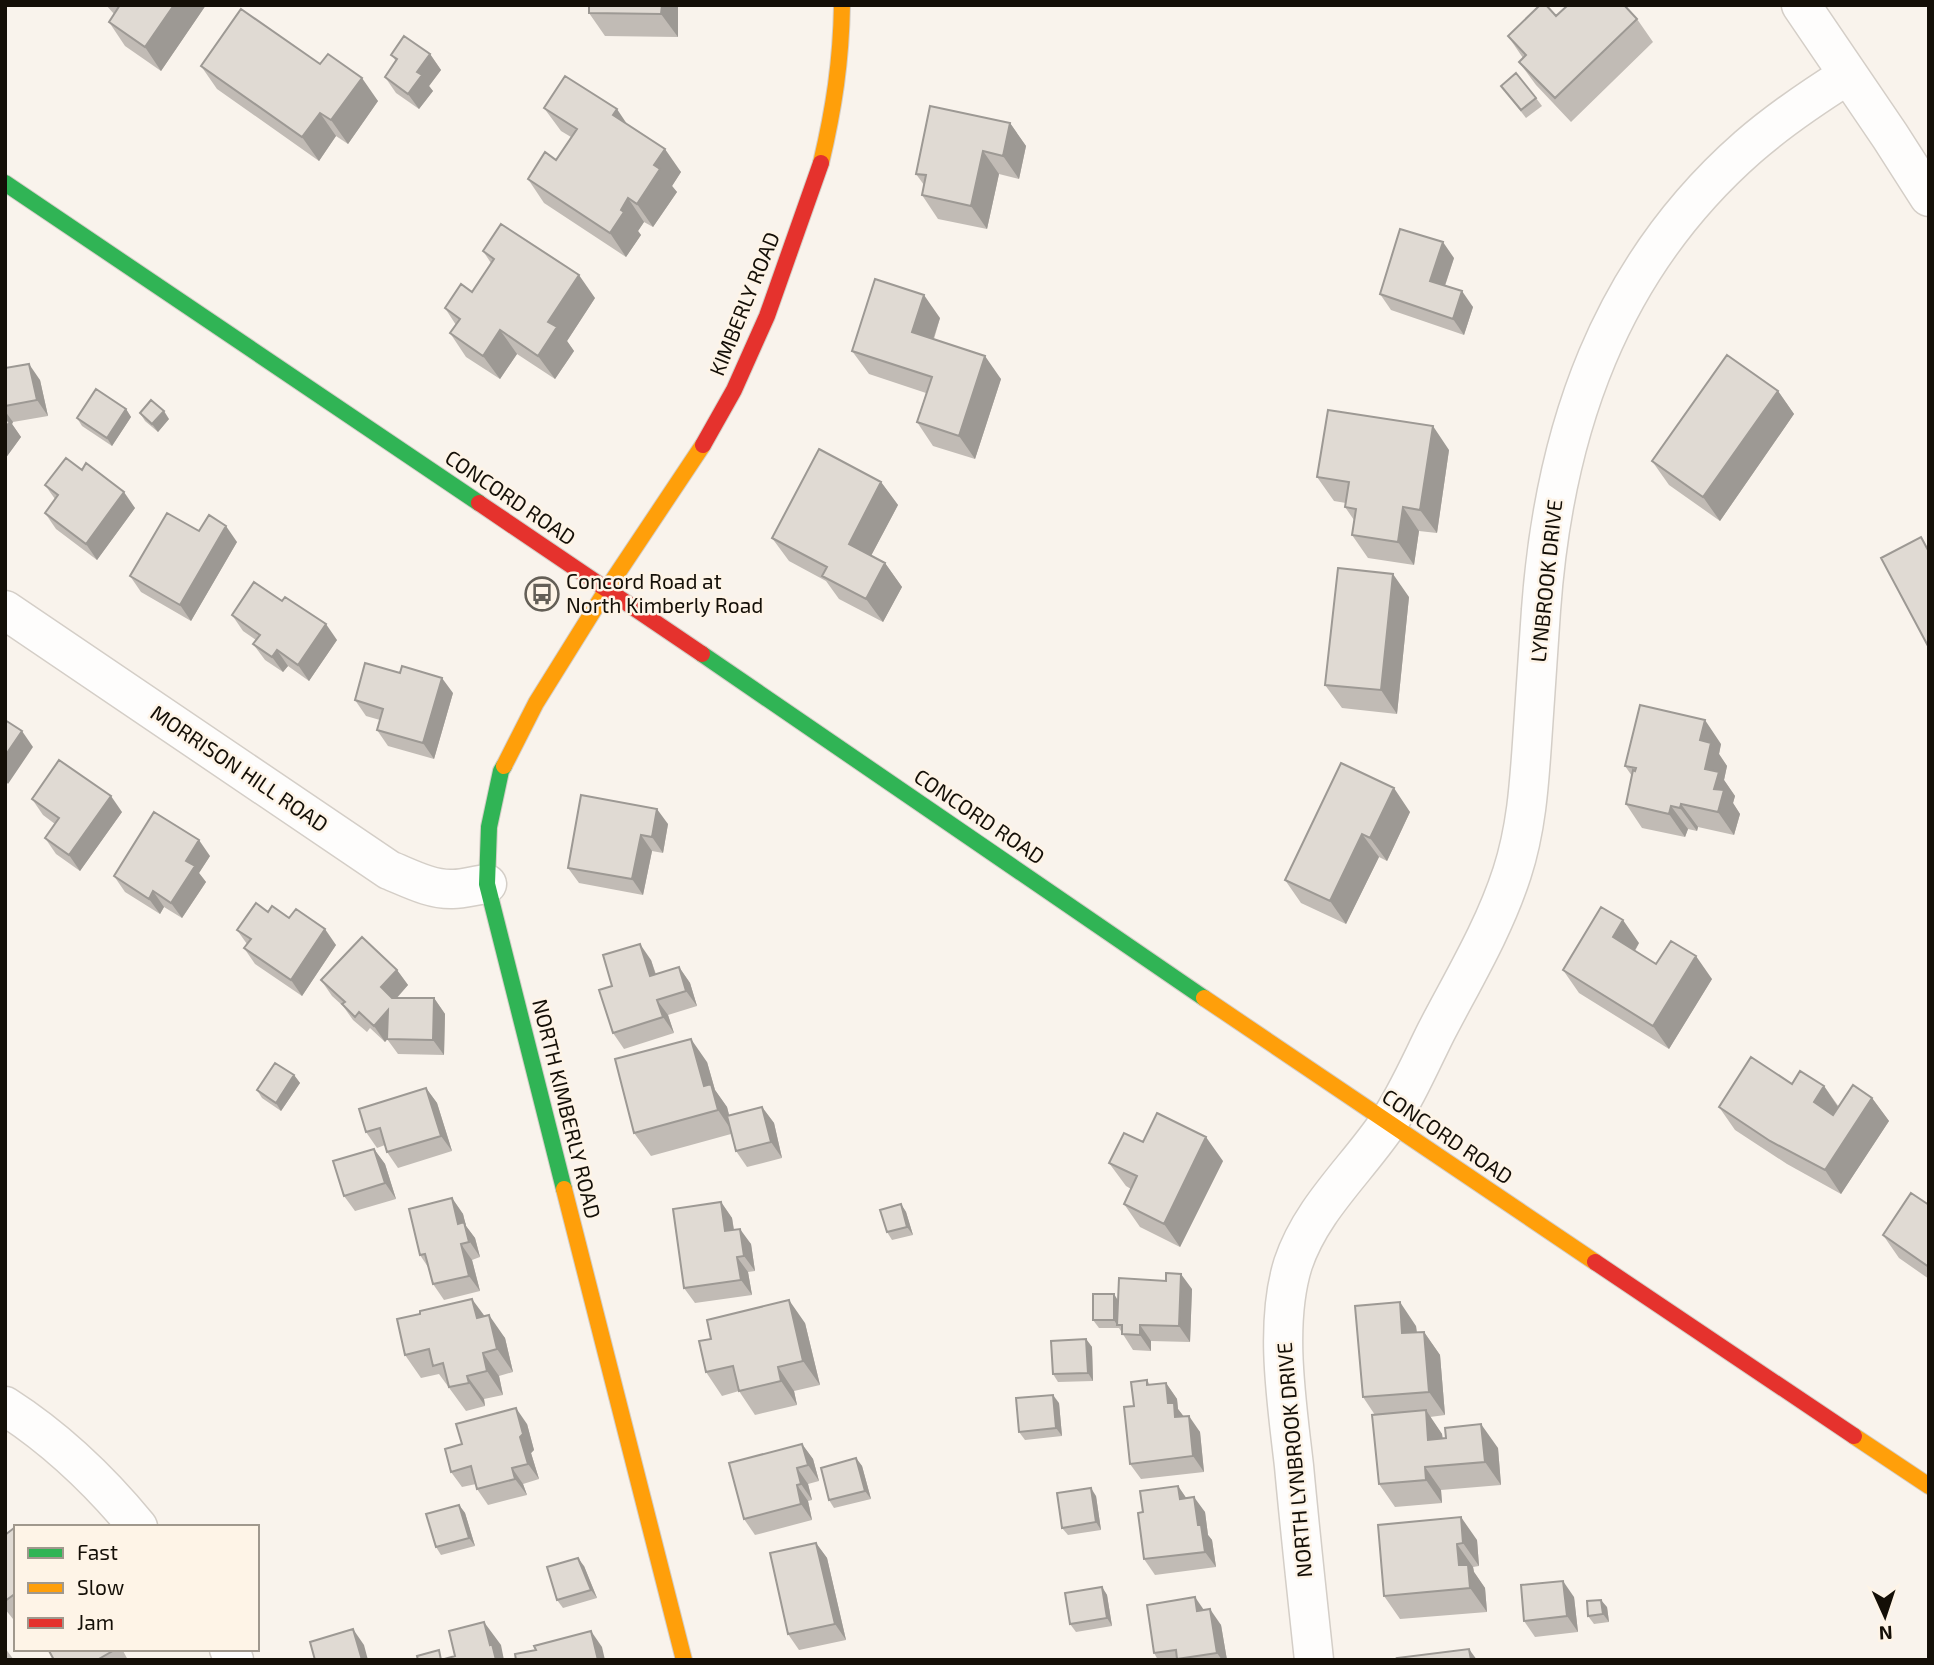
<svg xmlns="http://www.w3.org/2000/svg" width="1934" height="1665" viewBox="0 0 1934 1665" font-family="'Exo 2',sans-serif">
<rect width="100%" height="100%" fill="#f9f3ec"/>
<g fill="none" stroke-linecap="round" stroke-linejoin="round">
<defs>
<path id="street" d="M1801,5L1890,136L1929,197
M5,610L389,870C409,878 431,890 453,889C464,889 476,885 487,884
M5,1406C55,1438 100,1481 138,1527
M229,1649L234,1660
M1314,1660C1307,1595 1300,1531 1294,1466C1287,1404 1274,1325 1293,1264C1311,1210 1354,1172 1386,1126C1405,1099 1421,1062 1436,1032C1463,980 1494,929 1512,873C1526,830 1529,787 1532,743C1535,698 1538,654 1541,610C1554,431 1609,269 1748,147C1779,120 1813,97 1848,75"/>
<path id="fast" d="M5,183L479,503
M702,654L1204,998
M504,766L501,771L489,827L487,884L564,1189"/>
<path id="slow" d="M821,163C834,108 841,62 842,5
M504,766L536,703L607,589L703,445
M1204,998L1595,1262
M564,1189L684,1660
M1854,1436L1929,1486"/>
<path id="jam" d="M703,445L734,390L767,316L821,163
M479,503L702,654
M1595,1262L1854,1436"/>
</defs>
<use href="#street" stroke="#d4cec7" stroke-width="41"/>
<use href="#fast" stroke="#d4cec7" stroke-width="18"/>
<use href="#slow" stroke="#d4cec7" stroke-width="18"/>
<use href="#jam" stroke="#d4cec7" stroke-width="18"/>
<use href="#street" stroke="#fefdfc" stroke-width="38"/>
<use href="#fast" stroke="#30b455" stroke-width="16"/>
<use href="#slow" stroke="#ff9f0a" stroke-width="16"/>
<use href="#jam" stroke="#e5322d" stroke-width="16"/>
</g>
<path fill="#c1bbb5" d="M106,5H206L161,71L125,46L109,22L114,14Z
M678,5V37L605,36L589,13Z
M1556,16L1637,19L1653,42L1571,122L1536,85L1519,62L1523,58L1508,36Z
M430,54L441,70L429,86L433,91L419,109L396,93L385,77L396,61L391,55Z
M320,64L378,101L348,144L336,136L319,161L217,89L201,66Z
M1501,86L1536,98L1542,106L1526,118Z
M544,108L627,124L681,172L672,186L677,192L653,227L644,222L638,231L641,235L626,257L544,203L528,179L556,160L571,137L561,131Z
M1010,123L1026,146L1019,179L999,174L987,229L938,219L922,195L924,185L916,174Z
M483,251L595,298L567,341L574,351L555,379L517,354L500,379L466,357L450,333L456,325L445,308L472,292L491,263Z
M1454,258L1445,286L1473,307L1464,335L1391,310L1380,294Z
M940,318L934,339L1001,379L975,459L933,446L917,422L926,393L869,374L852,351Z
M5,368L40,380L48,416L13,422L12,424L21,437L5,459Z
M1778,391L1794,414L1720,521L1669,485L1652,461Z
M126,409L131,417L112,446L82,426L77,418Z
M140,413L169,419L158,432L145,421Z
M1449,450L1437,533L1419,531L1414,565L1368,558L1352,535L1354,520L1345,507L1346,503L1334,501L1317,477Z
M82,470L135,508L97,560L56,529L45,513L55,499L45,485Z
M881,482L898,505L871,556L885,563L902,587L883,622L839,599L826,581L789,561L772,538Z
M199,531L237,542L191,621L141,592L130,576Z
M1409,597L1397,714L1342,708L1325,685Z
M232,615L337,640L309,681L288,666L283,672L265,660L253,644L256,640L243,631Z
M453,693L434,759L388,746L377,730L380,720L366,716L355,700Z
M1721,744L1719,754L1727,766L1724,780L1735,796L1733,803L1740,814L1734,835L1698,827L1697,831L1688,829L1685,837L1642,828L1626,804L1632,776L1625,766Z
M1341,763L1410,812L1387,861L1379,857L1346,924L1301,903L1285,880Z
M581,795L668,824L663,853L652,851L643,895L579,883L568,868Z
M32,799L122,812L80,871L56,854L45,838L55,824L43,815Z
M210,856L199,873L206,882L182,918L164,907L160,914L125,892L114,876Z
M268,912L289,918L336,945L302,996L255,964L244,948L247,944L237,930Z
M1639,943L1635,951L1656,964L1712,979L1669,1049L1579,993L1563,970Z
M651,960L656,974L679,967L690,983L697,1006L668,1015L674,1033L624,1049L613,1033L612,986Z
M397,970L408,985L397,998H434L445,1014L444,1055L398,1054L387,1039L385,1042L370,1028L367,1032L353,1020L343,1006L332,996L321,980Z
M707,1062L715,1090L727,1107L729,1115L762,1107L774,1123L782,1158L747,1167L736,1151L731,1134L651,1156L634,1133Z
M294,1075L300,1083L281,1111L262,1098L257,1090Z
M1792,1084L1824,1086L1839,1107L1872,1098L1889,1121L1841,1194L1787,1164L1735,1130L1719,1107Z
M426,1088L437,1103L452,1151L398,1168L387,1152L385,1145L377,1148L366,1132Z
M1143,1142L1223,1161L1180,1247L1140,1227L1124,1204L1131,1189L1126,1186L1109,1163Z
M374,1149L385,1164L396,1199L355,1211L344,1196Z
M452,1198L463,1214L466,1226L475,1238L480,1257L472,1260L480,1291L444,1300L433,1284L428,1267L420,1255Z
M721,1202L732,1218L734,1229L751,1244L755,1271L748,1272L752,1295L695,1303L684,1288Z
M901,1204L906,1212L913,1235L892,1240L887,1232Z
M1929,1205V1279L1899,1258L1883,1235Z
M1192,1289L1190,1342L1151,1341V1351L1133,1350L1119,1328H1099L1093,1320L1118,1301Z
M484,1316L505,1338L513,1372L499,1376L503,1395L484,1399L485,1406L466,1411L439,1374L421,1378L405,1355Z
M805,1323L820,1385L794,1391L797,1405L755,1415L739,1391L722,1396L706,1372Z
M1416,1326L1417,1332H1424L1440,1355L1445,1415L1430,1417L1442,1434L1443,1439L1498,1448L1501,1485L1441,1490L1442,1503L1395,1507L1379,1484L1375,1415L1363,1397Z
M1086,1339L1092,1347L1093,1381L1058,1382L1053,1374Z
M1147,1380L1150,1385L1166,1383L1177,1399L1178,1409L1183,1416L1200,1432L1204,1472L1141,1479L1130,1464L1134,1406Z
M1059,1403L1062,1436L1025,1440L1019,1432Z
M527,1424L534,1450L531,1453L539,1479L523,1484L527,1495L488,1505L477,1489L476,1484L462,1487L451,1472L462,1444Z
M802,1444L813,1459L819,1481L808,1484L812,1500L808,1501L812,1520L755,1535L744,1519Z
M856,1458L862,1466L871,1499L834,1508L829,1500Z
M1178,1486L1186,1498L1205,1512L1208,1535L1212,1540L1216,1567L1155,1575L1144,1559L1143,1512Z
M1096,1496L1101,1530L1068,1535L1062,1528Z
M459,1505L465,1513L475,1546L441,1555L436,1547Z
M1378,1525L1477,1540L1479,1566L1473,1567L1474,1572L1485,1588L1487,1612L1400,1619L1384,1596Z
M16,1530V1617L13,1619L5,1609V1535Z
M816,1543L827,1558L846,1640L799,1650L788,1634Z
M584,1566L597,1598L563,1608L557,1600Z
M1102,1587L1107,1595L1112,1626L1076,1632L1070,1624Z
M1574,1597L1578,1632L1535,1637L1524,1621Z
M1607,1607L1609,1622L1594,1624L1588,1616Z
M1204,1610L1221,1625L1227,1660H1158L1154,1653Z
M5,1648L14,1660H5Z
M48,1649H122L128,1660H54Z"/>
<path fill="#9d9994" d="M174,5H206L161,71L145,47Z
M662,5H678V37L661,14Z
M430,54L441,70L429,86L433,91L419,109L408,94L417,72Z
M362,78L378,101L348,144L331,120Z
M617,109L633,133L613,115Z
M320,113L336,136L319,161L302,137Z
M1010,123L1026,146L1019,179L1003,156Z
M665,149L681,172L672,186L677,192L653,227L637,204L654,165Z
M983,151L999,174L987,229L971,206Z
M628,198L644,222L638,231L641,235L626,257L610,233L621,210Z
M1443,242L1454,258L1441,297L1430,281Z
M579,275L595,298L567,341L574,351L555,379L538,356L548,322Z
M1462,291L1473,307L1464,335L1453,319Z
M924,295L940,318L928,355L912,332Z
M500,330L517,354L500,379L483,356Z
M985,356L1001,379L975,459L959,436Z
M29,364L40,380L48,416L37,400Z
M1778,391L1794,414L1720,521L1703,497Z
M126,409L131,417L112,446L107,438Z
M5,411L13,422L12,424L21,437L5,459Z
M164,411L169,419L158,432L152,424Z
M1433,426L1449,450L1437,533L1420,510Z
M881,482L898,505L865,567L849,544Z
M124,492L135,508L97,560L86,544Z
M1403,507L1419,531L1414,565L1398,542Z
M226,526L237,542L191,621L180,605Z
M885,563L902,587L883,622L866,599Z
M1393,574L1409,597L1397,714L1381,690Z
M326,624L337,640L309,681L298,665Z
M277,650L288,666L283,672L272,657Z
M442,678L453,693L434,759L423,743Z
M1705,720L1721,744L1719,754L1727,766L1724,780L1735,796L1733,803L1740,814L1734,835L1718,812L1714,789L1705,769L1700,740Z
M22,731L33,747L8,784L5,780V756Z
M1394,788L1410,812L1387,861L1370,838Z
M111,796L122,812L80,871L69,855Z
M1681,804L1698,827L1697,831L1680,808Z
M1671,806L1688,829L1685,837L1669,814Z
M657,809L668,824L663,853L652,837Z
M1362,834L1379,857L1346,924L1330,901Z
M641,835L652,851L643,895L632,879Z
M199,840L210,856L199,873L206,882L182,918L171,903L186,861Z
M153,891L164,907L160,914L149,899Z
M1623,920L1639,943L1629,960L1613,937Z
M325,929L336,945L302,996L291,980Z
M640,944L651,960L661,992L650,976Z
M1696,956L1712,979L1669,1049L1653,1026Z
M679,967L690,983L697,1006L686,991Z
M397,970L408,985L392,1003L381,987Z
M434,998L445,1014L444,1055L433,1040Z
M657,1000L668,1015L674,1033L663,1017Z
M388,1010L399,1026L385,1042L374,1026Z
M691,1039L707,1062L715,1090L727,1107L734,1134L718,1110L704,1086Z
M294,1075L300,1083L281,1111L276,1103Z
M1824,1086L1840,1110L1830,1125L1814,1102Z
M426,1088L437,1103L452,1151L441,1136Z
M1872,1098L1889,1121L1841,1194L1825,1170Z
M762,1107L774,1123L782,1158L771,1142Z
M1206,1137L1223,1161L1180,1247L1164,1224Z
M374,1149L385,1164L396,1199L385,1183Z
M452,1198L463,1214L466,1226L475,1238L480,1257L458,1224Z
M721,1202L732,1218L736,1246L725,1231Z
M901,1204L906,1212L913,1235L907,1227Z
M740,1229L751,1244L755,1271L744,1256Z
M461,1244L472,1260L480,1291L469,1276Z
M737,1257L748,1272L752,1295L741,1280Z
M1181,1274L1192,1289L1190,1342L1179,1326Z
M1114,1294L1119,1302L1117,1325L1114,1320Z
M472,1299L489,1322L477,1318Z
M789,1300L805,1323L820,1385L803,1361Z
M1400,1302L1416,1326L1419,1357L1402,1333Z
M489,1315L505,1338L513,1372L497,1349Z
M1140,1325L1151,1341V1351L1140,1335Z
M1424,1332L1440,1355L1445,1415L1429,1392Z
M1086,1339L1092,1347L1093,1381L1088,1373Z
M483,1353L499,1376L503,1395L487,1371Z
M778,1367L794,1391L797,1405L781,1381Z
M467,1376L484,1399L485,1406L469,1383Z
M1166,1383L1177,1399L1178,1409L1185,1418L1175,1417L1168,1403Z
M1053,1395L1059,1403L1062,1436L1056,1428Z
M516,1408L527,1424L534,1450L531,1453L539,1479L528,1464L520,1437Z
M1426,1410L1442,1434L1445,1463L1428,1440Z
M1189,1416L1200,1432L1204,1472L1193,1456Z
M1481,1424L1498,1448L1501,1485L1485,1462Z
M802,1444L813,1459L819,1481L808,1465Z
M856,1458L862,1466L871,1499L865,1491Z
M1425,1467L1441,1490L1442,1503L1426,1480Z
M512,1468L523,1484L527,1495L515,1479Z
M797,1468L808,1484L812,1500L801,1484Z
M797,1485L808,1501L812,1520L801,1504Z
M1178,1486L1189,1502L1180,1499Z
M1091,1488L1096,1496L1101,1530L1096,1522Z
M1194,1497L1205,1512L1208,1535L1212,1540L1216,1567L1205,1552L1198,1525Z
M459,1505L465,1513L475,1546L469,1538Z
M1461,1517L1477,1540L1479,1566L1463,1543Z
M816,1543L827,1558L846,1640L835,1624Z
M1457,1544L1473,1567L1474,1572L1485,1588L1487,1612L1470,1588L1459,1565Z
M578,1558L584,1566L597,1598L591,1590Z
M1563,1581L1574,1597L1578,1632L1567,1616Z
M1102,1587L1107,1595L1112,1626L1107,1618Z
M1195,1597L1206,1613L1197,1611Z
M1601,1600L1607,1607L1609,1622L1603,1614Z
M1210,1609L1221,1625L1227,1660H1222L1217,1653Z
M484,1622L501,1645L504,1660H496L490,1645Z
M353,1629L364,1645L368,1660H362Z
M591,1631L602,1647L605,1660H598Z
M1469,1649L1477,1660H1471Z"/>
<path fill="#e0dad3" stroke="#9d9994" stroke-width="2" d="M120,5H174L145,47L109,22Z
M589,5H662L661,14L589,13Z
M1540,5H1546L1556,16L1568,5H1624L1637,19L1555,98L1519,62L1526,55L1508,36Z
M241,9L320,64L328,54L362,78L331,120L320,113L302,137L201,66Z
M404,36L430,54L417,72L422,75L408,94L385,77L397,59L391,55Z
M1516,73L1536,98L1521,110L1501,86Z
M565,76L617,109L613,115L665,149L654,165L660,169L637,204L628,198L621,210L624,212L610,233L528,179L545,152L556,160L577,129L544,108Z
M930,106L1010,123L1003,156L983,151L971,206L922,195L926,175L916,174Z
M501,224L579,275L548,322L557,327L538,356L500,330L483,356L450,333L460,319L445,308L461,284L472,292L494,259L483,251Z
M1400,229L1443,242L1430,281L1462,291L1453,319L1380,294Z
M875,279L924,295L912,332L985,356L959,436L917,422L932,377L852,351Z
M1727,355L1778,391L1703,497L1652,461Z
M29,364L37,400L5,406V368Z
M96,389L126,409L107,438L77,418Z
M151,400L164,411L152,424L140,413Z
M1328,410L1433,426L1420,510L1403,507L1398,542L1352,535L1356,509L1345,507L1349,482L1317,477Z
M5,419L10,422L5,428Z
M819,449L881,482L849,544L885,563L866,599L822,576L827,567L772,538Z
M66,458L82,470L86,463L124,492L86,544L45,513L58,495L45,485Z
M167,513L199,531L209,515L226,526L180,605L130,576Z
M1921,537L1929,552L1928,646L1881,558Z
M1338,568L1393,574L1381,690L1325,685Z
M254,582L282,601L285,597L326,624L298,665L277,650L272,657L253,644L260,635L232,615Z
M365,663L400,673L402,666L442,678L423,743L377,730L383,709L355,700Z
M1640,705L1705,720L1700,740L1711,743L1705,769L1719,772L1714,789L1724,790L1718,812L1681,804L1680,808L1671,806L1669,814L1626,804L1633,770L1635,771L1636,768L1625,766Z
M5,720L22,731L5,756Z
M59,760L111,796L69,855L45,838L59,818L32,799Z
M1341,763L1394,788L1370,838L1362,834L1330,901L1285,880Z
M581,795L657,809L652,837L641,835L632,879L568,868Z
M154,812L199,840L186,861L195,866L171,903L153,891L149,899L114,876Z
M256,903L268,912L272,906L289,918L296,909L325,929L291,980L244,948L251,939L237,930Z
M1601,907L1623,920L1613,937L1656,964L1671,941L1696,956L1653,1026L1563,970Z
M362,937L397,970L381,987L392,998H434L433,1040L387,1039L388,1010L374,1026L359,1012L355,1017L342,1004L345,1002L321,980Z
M640,944L650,976L679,967L686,991L657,1000L663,1017L613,1033L599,990L612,986L603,955Z
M691,1039L704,1086L711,1084L718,1110L634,1133L615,1059Z
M1751,1057L1792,1084L1800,1071L1824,1086L1814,1102L1833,1115L1853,1085L1872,1098L1825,1170L1770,1141L1719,1107Z
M275,1063L294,1075L276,1103L257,1090Z
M426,1088L441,1136L387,1152L380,1128L366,1132L359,1109Z
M762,1107L771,1142L736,1151L727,1116Z
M1157,1113L1206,1137L1164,1224L1124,1204L1137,1176L1109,1163L1124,1133L1143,1142Z
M374,1149L385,1183L344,1196L333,1161Z
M1911,1193L1929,1205V1267L1883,1235Z
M452,1198L458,1224L464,1222L469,1242L461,1244L469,1276L433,1284L425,1254L420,1255L409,1209Z
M721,1202L725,1231L740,1229L744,1256L737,1257L741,1280L684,1288L673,1209Z
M901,1204L907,1227L887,1232L880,1210Z
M1166,1273L1181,1274L1179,1326L1140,1325V1335L1122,1334V1325H1117L1119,1278L1166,1281Z
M1093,1294H1114V1320H1093Z
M472,1299L477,1318L489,1315L497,1349L483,1353L487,1371L467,1376L469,1383L449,1387L443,1363L433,1366L429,1349L405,1355L397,1319L420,1314V1311Z
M789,1300L803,1361L778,1367L781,1381L739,1391L733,1366L706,1372L699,1341L711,1339L707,1320Z
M1400,1302L1402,1333L1424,1332L1429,1392L1363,1397L1355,1306Z
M1086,1339L1088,1373L1053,1374L1051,1341Z
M1147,1380V1385L1166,1383L1168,1403H1174L1175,1417L1189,1416L1193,1456L1130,1464L1124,1407L1134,1406L1131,1382Z
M1053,1395L1056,1428L1019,1432L1016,1398Z
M516,1408L523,1434L520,1437L528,1464L512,1468L515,1479L477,1489L471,1466L451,1472L445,1449L462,1444L456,1424Z
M1426,1410L1428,1440L1446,1438L1445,1428L1481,1424L1485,1462L1425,1467L1426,1480L1379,1484L1372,1415Z
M802,1444L808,1465L797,1468L801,1484L797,1485L801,1504L744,1519L729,1463Z
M856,1458L865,1491L829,1500L821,1468Z
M1178,1486L1180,1499L1194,1497L1198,1525H1201L1205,1552L1144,1559L1138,1513L1143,1512L1140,1491Z
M1091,1488L1096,1522L1062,1528L1057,1493Z
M459,1505L469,1538L436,1547L426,1514Z
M1461,1517L1463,1543L1457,1544L1459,1565H1468L1470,1588L1384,1596L1378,1525Z
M14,1528L16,1530V1593L5,1601V1535Z
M816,1543L835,1624L788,1634L770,1553Z
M578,1558L591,1590L557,1600L547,1567Z
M1563,1581L1567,1616L1524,1621L1521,1585Z
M1102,1587L1107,1618L1070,1624L1065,1593Z
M1195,1597L1197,1611L1210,1609L1217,1653L1177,1659L1176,1650L1154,1653L1147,1605Z
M1601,1600L1603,1614L1588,1616L1587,1601Z
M484,1622L490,1645L492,1644L496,1660H441L455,1656L449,1631Z
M353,1629L362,1660H315L310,1642Z
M591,1631L598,1660H516L515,1654L536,1650L534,1646Z
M48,1649H116L97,1660H54Z
M1469,1649L1471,1660H1398L1397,1658Z
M439,1650L441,1660H418L417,1656Z"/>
<defs>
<symbol id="bus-ring" viewBox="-11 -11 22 22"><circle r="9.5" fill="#fef4e7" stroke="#645f57" stroke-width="1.5"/><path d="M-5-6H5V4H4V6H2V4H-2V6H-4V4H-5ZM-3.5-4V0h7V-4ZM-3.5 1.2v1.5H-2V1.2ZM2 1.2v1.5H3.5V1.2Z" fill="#645f57"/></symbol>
</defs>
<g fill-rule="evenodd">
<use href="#bus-ring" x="523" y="575" width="38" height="38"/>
</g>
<g text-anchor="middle" stroke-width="5" stroke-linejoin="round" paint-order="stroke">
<g font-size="21" fill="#140f07" stroke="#fef4e7">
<text transform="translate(745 304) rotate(-68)" y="7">KIMBERLY ROAD</text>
<text transform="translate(510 498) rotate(34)" y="7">CONCORD ROAD</text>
<text transform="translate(1547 581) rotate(-84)" y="7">LYNBROOK DRIVE</text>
<text transform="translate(239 769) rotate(34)" y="7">MORRISON HILL ROAD</text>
<text transform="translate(979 817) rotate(34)" y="7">CONCORD ROAD</text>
<text transform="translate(566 1109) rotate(76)" y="7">NORTH KIMBERLY ROAD</text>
<text transform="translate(1447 1137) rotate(34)" y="7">CONCORD ROAD</text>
<text transform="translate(1295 1460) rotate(-95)" y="7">NORTH LYNBROOK DRIVE</text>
</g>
<g font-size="21" fill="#140f07" stroke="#fef4e7" text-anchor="start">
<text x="566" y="589">Concord Road at<tspan x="566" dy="24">North Kimberly Road</tspan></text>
</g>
</g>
<rect width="1934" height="1665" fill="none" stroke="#140f07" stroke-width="14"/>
<rect x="14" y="1525" width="245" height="126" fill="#fef4e7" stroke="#a0988d" stroke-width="2"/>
<rect x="28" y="1548" width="35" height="10" fill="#30b455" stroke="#a0988d" stroke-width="2"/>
<text x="77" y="1560" font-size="21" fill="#140f07">Fast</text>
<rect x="28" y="1583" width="35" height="10" fill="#ff9f0a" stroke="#a0988d" stroke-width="2"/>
<text x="77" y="1595" font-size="21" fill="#140f07">Slow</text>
<rect x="28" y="1618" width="35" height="10" fill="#e5322d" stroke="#a0988d" stroke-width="2"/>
<text x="77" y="1630" font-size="21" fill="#140f07">Jam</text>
<g transform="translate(1885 1616) rotate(177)" stroke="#fef4e7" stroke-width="5" paint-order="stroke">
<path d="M0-5L12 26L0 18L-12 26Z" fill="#140f07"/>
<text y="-10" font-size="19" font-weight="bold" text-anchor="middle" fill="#140f07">N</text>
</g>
</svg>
